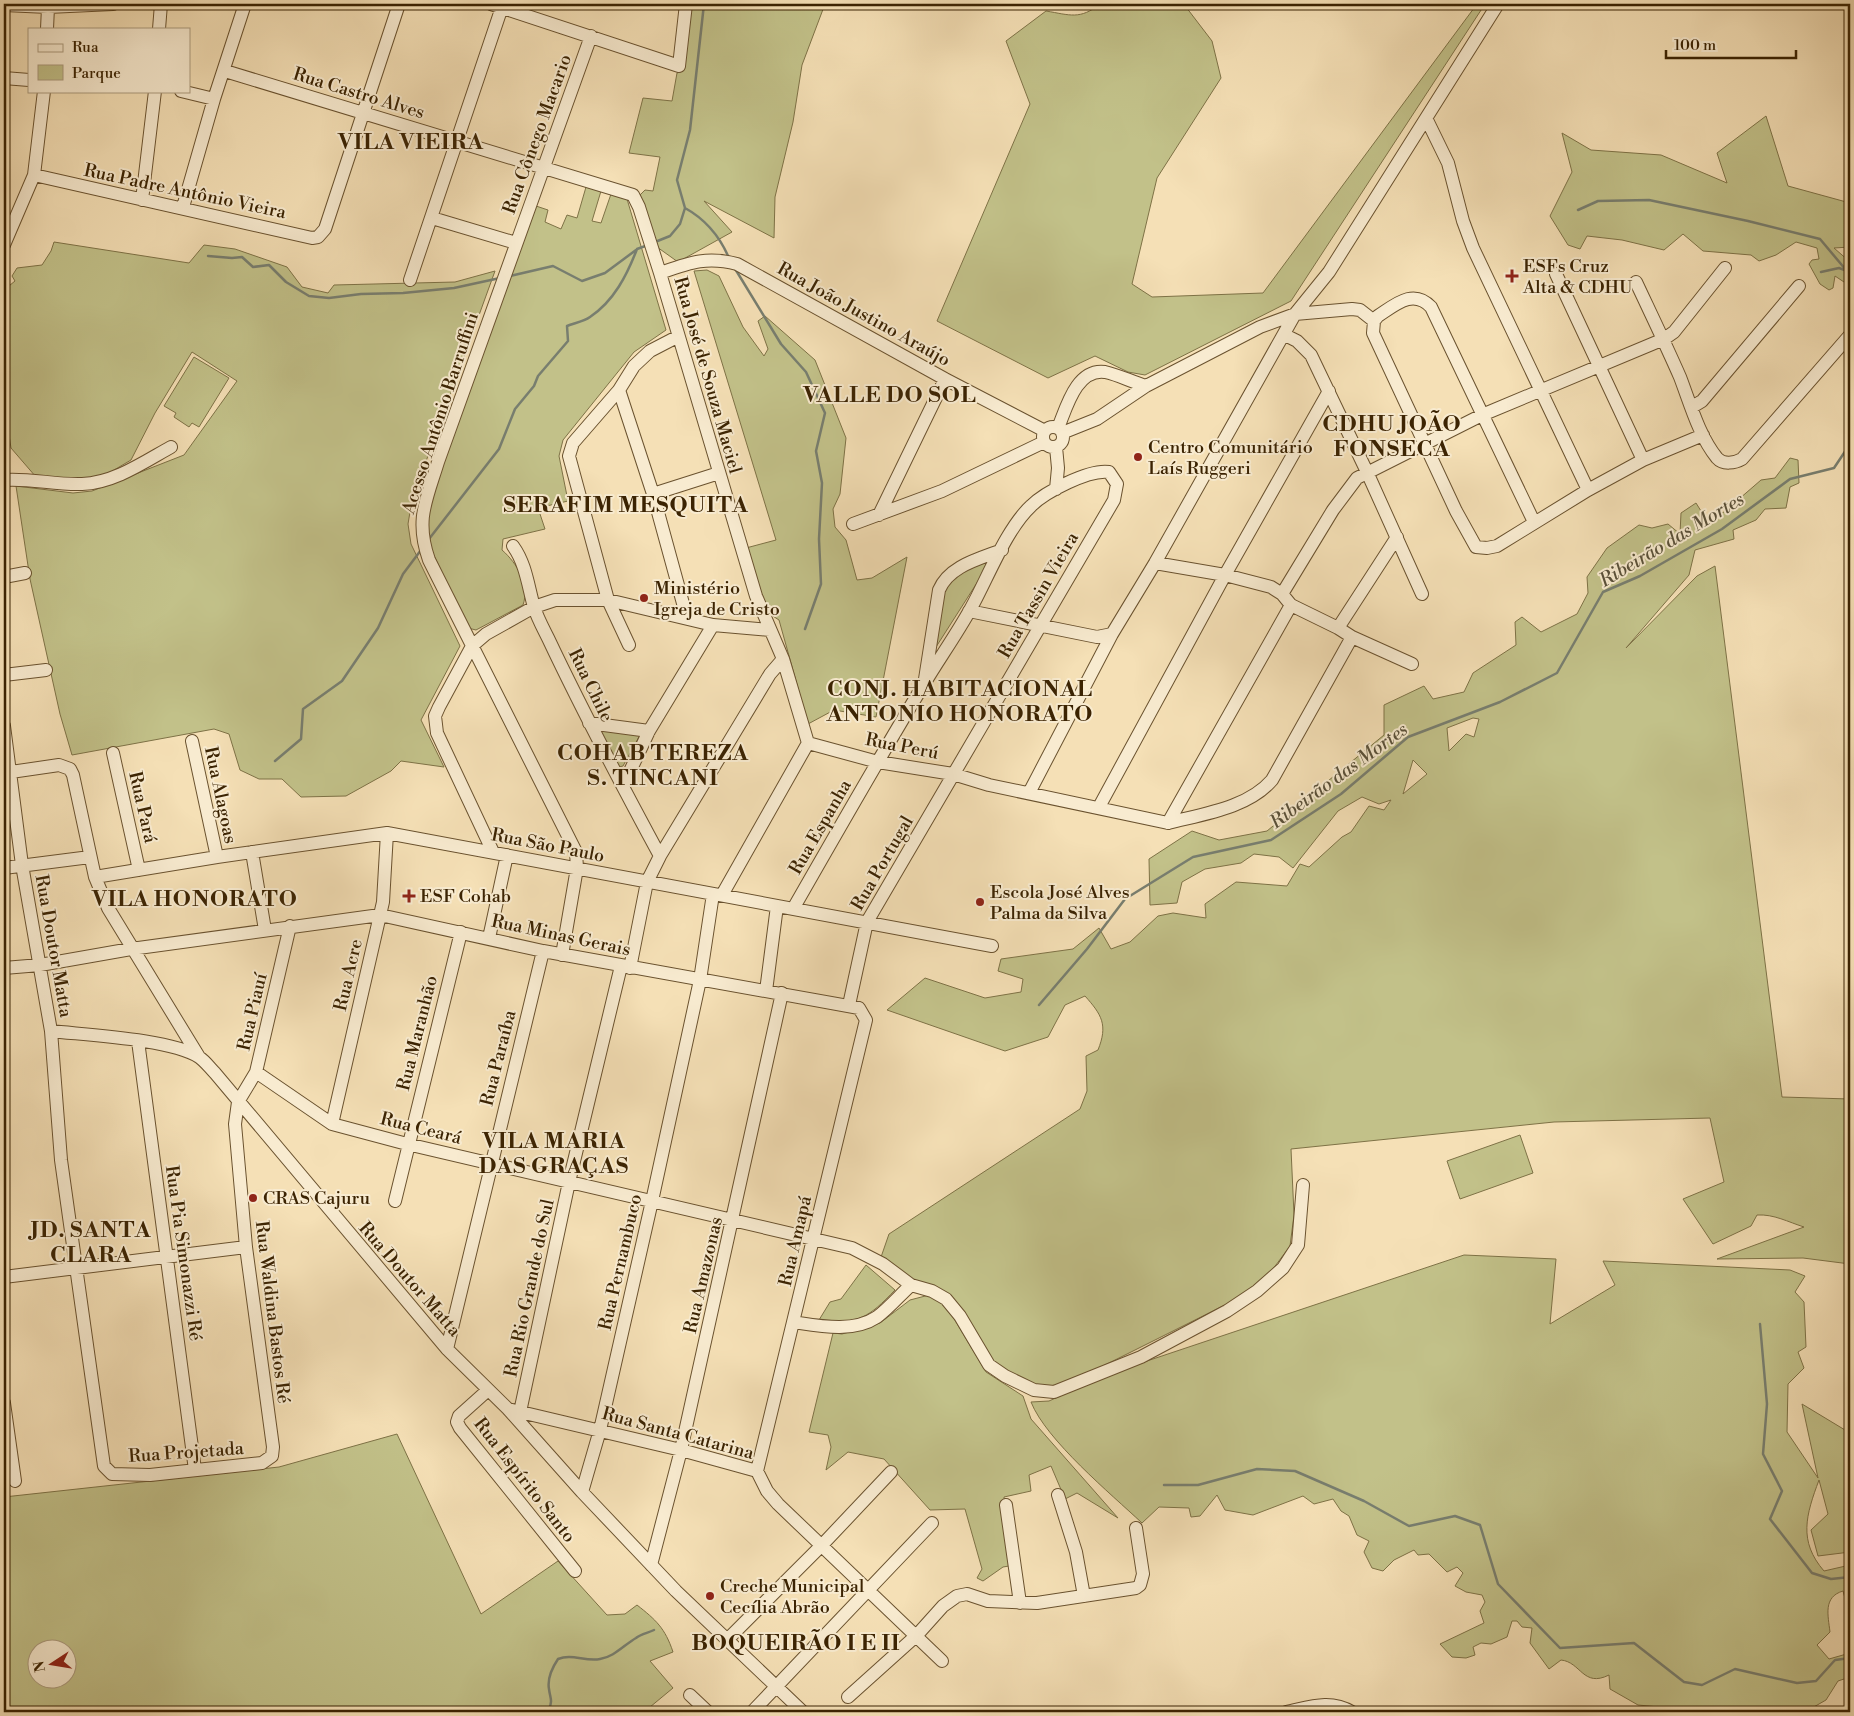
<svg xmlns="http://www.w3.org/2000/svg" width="1854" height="1716" viewBox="0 0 1854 1716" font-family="'Libre Bodoni',serif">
<rect width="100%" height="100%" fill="#f5e0b6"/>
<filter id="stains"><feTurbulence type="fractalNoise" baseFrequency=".004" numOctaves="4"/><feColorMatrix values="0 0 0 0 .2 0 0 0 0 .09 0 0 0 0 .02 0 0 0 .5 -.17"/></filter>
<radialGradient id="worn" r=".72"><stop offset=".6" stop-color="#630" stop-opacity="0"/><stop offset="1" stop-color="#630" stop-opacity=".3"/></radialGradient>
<path fill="#c2c189" stroke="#7e7246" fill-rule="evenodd" d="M691,4H825L802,65L793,122L775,197L774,238L704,201L732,232L678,262L657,247L640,195L645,190L653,191L660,157L629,153L643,98L672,101L677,73L683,71Z
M1100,4H1189L1186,7L1212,41L1221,78L1157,178L1132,284L1152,297L1263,293L1477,4H1485L1291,301L1145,375L1128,372L1095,356L1048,378L937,321L1030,104L1006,41L1046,11C1070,15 1080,20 1100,4Z
M1766,116L1788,186L1850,203V247L1834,248L1850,262V286L1835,276L1833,288L1829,290L1820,284L1809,264L1812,260L1819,259L1817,248L1796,242L1776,255L1759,261L1751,255L1703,251L1683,234L1664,250L1622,240L1587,236L1580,249L1568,245L1550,216L1572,172L1562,133L1591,150L1661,155L1727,183L1717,153Z
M586,187L601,191L592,221L601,223L611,194L627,199L666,330L634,352L563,440L559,456L568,501L538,508L545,529L503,539L502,550C517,563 530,585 523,605L476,630L468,628L430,547L426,508L536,206L548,210L545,222L561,229L567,215L577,218Z
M54,242L189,263L204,245L235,249L287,267L302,287L328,293L334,285L455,282L495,271L412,500L408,524L411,544L460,646L421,720L444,767L401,761L391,771L346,796L301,797L282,779H259L240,770L229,734L214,729L72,755L60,714L30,579L16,486L73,493L92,491L184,455L237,381L192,352L155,413L131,460L109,473L89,480L36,477L11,448L9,435L4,430V290L15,281L12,276L17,268L42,265L51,251Z
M707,270L719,276L743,327L764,356L768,349L758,321L765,316L815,360L846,438L840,494L833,509L835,527L846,540L857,580L872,578L907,557L876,717L834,710L808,724L779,620L765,611L746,548L776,540L694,271Z
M194,357L229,378L199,427L192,423L189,427L174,417L176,413L164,406Z
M1790,458L1798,460L1799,483L1790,487L1786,508L1765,509L1756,520L1733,530L1734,539L1695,550L1689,575L1626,648L1697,576L1715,566L1782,1097L1850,1099V1264L1803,1258L1717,1259L1804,1227C1788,1222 1774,1214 1757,1215L1751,1226L1713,1244L1683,1199L1724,1182L1710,1118L1554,1122L1291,1149L1294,1215L1290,1246L1270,1273L1235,1300L1063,1386H1034L992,1367L953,1301L906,1278L880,1260L889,1234L1080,1109L1087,1091L1086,1056L1098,1050C1108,1025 1102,1015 1085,996L1065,1005L1048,1037L1005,1051L887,1010L925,978L985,998L1021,992L1023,979L998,971L1001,959L1073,949L1099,928L1111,949L1130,942L1158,916L1173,913L1206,918L1205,904L1236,882L1287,886L1300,864L1309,867L1342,837L1351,832L1369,806L1384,810L1391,800L1379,804L1362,797L1338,811L1293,868L1279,857L1254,854L1241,863L1205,869L1182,882L1177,903L1150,905L1149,859L1192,831L1219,840L1267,831L1384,735V705L1424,686L1433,699L1464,692L1473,673L1516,645L1515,622L1522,617L1541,632L1577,614L1588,593L1587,577L1607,548L1639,525L1652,528L1668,524L1680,534L1681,513L1696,503L1706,519L1724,512L1761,480L1775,478ZM1473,718L1479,719L1474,737L1466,734L1449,751L1447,728ZM1413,760L1427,774L1403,794Z
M988,561L989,564L936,647L932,641L947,579Z
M596,730L640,735L623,766L619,767Z
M1520,1135L1533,1173L1460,1199L1447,1161Z
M1464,1255L1556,1259L1550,1324L1615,1285L1603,1261L1790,1270L1805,1276L1795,1292L1804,1302L1806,1347L1798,1352L1804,1368L1788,1384L1787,1432L1818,1478L1802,1404L1850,1433V1552L1818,1556L1811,1530L1828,1514L1819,1480C1806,1515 1798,1541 1824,1571L1850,1565V1617L1843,1591C1823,1597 1828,1615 1830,1632L1817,1645L1829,1659L1850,1653V1677L1838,1681L1826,1700L1805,1712H1666L1659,1707L1638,1705L1610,1689L1609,1675C1583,1688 1581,1662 1561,1660L1549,1669L1530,1643L1532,1628L1522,1627L1517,1621H1512L1507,1637L1491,1644L1481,1643L1473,1647L1475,1655L1466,1658L1452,1657L1440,1644L1484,1623L1480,1611L1485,1602L1482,1595L1466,1592L1455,1586L1463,1573L1457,1567L1447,1572L1429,1554L1418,1555L1414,1550L1394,1560L1383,1571L1372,1568L1364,1552L1369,1541L1357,1535L1349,1516L1341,1511L1333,1499L1314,1504L1303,1496L1253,1515L1225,1510L1217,1495L1200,1516L1191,1517L1189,1508L1159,1507L1142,1523C1111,1494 1046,1440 1031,1402L1049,1401L1114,1372Z
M866,1265L895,1290C869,1317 859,1325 819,1320L830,1302L841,1299Z
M929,1295L947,1307L986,1372L1023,1396L1031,1419L1118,1518L1077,1493L1065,1499L1051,1466L1029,1475L1031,1491L1004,1497L1009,1566L1003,1567L983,1581L977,1578L982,1569L965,1509L930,1510L884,1459L848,1452L826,1470L831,1447L828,1435L809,1432L833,1333L842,1334L880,1323L910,1300Z
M397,1434L481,1614L558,1561L607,1615L625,1614L637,1605C656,1620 665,1628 673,1652L650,1661L673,1688L644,1712H4V1497L279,1467ZM38,1648H68V1678H38Z"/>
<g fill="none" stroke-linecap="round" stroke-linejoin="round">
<path stroke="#787e6f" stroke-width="2.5" d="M685,208C705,219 720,237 729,258
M1578,210L1598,201L1649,200L1748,221L1820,239L1846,270
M655,242L670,236L680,224L685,208L677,180L690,130L704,4
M208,256L232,258L242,257L253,267L269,265L286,282L309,296L329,298L361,294L403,293L454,288L500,278
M734,267L781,344L806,372L825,413L816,451L822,483L819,539L821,584L805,629
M1821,272L1839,268L1850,272
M510,276L553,266L582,281L605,273L636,250
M429,539L499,449L515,409L534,386L538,376L568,341L567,326C574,323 583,322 590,317C614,301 627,275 637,249L648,245
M275,761L301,739L303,709L342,681L378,628L403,574L421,550
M1039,1005L1087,949L1125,899L1193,857L1271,840L1341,794L1408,737L1500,702L1557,673L1603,592L1640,576L1722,529L1790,479L1834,468L1850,444
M1760,1324L1767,1404L1763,1454L1782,1491L1770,1519L1812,1573L1831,1579L1850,1577
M1164,1485H1198L1257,1469L1295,1471L1364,1501L1409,1526L1455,1516L1480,1525L1498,1584L1560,1648L1634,1643L1684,1682L1702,1685L1735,1669L1797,1683L1816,1681L1835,1660L1850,1658
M541,1712L549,1709C553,1700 550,1698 549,1689C547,1678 552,1668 558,1659C572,1653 585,1662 600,1659C614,1657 624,1645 636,1638C641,1634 648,1633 654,1630"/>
<defs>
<path id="minor" d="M491,4L679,66L686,4
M4,5L48,7L113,4
M47,29L48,7
M159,29L161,4
M225,71L633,195L639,207L660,273L756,596L783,659L808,743
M4,78L29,80
M181,91L214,99
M1427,120L1448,163L1463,221L1473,248L1588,490
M34,175L312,238L318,237L325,229L399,4
M142,200L155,91
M183,207L214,99L245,4
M432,218L516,243
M4,245L34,175L44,91
M660,273C689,263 706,256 737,264L945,379L1045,431
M1556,274L1643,460
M410,280L503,4
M1636,282C1651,314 1666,345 1680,377C1690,403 1699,436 1717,458C1723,465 1735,463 1742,459L1850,335
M1285,335L1297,341L1311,355L1367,472L1422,594
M619,390L653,494L687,618
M1692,407L1702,401L1799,286
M1043 437a10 10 0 1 1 20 0a10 10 0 1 1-20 0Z
M1058,428C1066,409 1076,368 1105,372C1119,375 1132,382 1146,386L1260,327L1295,314L1352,309L1360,310L1374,321
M1062,433L1097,419L1146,386
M1056,447L1058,468L1056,489
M4,480C30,478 55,485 82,484C114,483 144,462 171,447
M653,494L719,473
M879,515L945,379
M1534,522L1431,307C1413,288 1395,305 1378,316L1374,321L1373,333L1456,511L1476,547L1487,548L1497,546L1588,490L1643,460L1703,435
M853,524L942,491L1044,442
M513,546C526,564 528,586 534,607C537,617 543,628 548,638C583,712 621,784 660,856
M1155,563L1225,575L1271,587L1282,594L1291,605L1338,628L1352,637L1412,664
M4,577L25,573
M1282,594L1333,510L1357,478L1482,415L1664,339L1674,332L1725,268
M969,611L1097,637L1112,634
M1338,628L1397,537
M629,645L608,600L569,456L573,443L619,390L634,366L650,351L677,337
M4,675L46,670
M925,679L939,590C949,566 979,559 1002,550
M589,723L649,731
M4,726L22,865L51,1031C86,1035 171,1039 199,1057C205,1061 210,1068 215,1073L447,1349L508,1409L582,1492L676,1591L803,1712
M192,741L217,857
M808,743L878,762L953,774L989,785L1168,823L1291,605
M113,753L139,870
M4,773L59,765L70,769L73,775L95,877L108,908L199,1057
M623,786L649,731L713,625
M1029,793L1112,634L1155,563L1295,314L1329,272L1498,4
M1099,807L1225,575L1329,391
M1168,823C1203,814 1248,808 1272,780L1352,637
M252,852L265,930
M493,852L437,733L435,716L439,707L472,646L486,634L534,607L555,600H608L713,625L770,630
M4,868L90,857
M95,877L217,857L387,833L992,946
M722,895L808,743
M793,909C836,834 879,758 924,684C939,659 956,635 970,610C987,580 1006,529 1031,506C1045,492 1089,469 1109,472L1117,484L1114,500L867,922L849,1005
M489,938L507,855
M562,955L577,868L576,852L429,560C415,520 426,501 438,462L591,36
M4,968L40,965L131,949L380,915L543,951L859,1008L866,1020L757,1471
M630,968L647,882L660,856L770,674L783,659
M766,991L777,906
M51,1031L61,1160L104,1466L112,1474L150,1475L262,1463L272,1456L273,1447L246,1247L235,1124L238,1102L256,1072L290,926
M138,1041L195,1470
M256,1072L332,1124L407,1144L852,1248L883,1264L911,1285L932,1291L946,1299L960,1316L989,1365L1005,1376L1034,1390L1054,1392L1141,1357L1227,1311L1257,1291L1283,1268L1298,1245L1303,1185
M332,1124L383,902L387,833
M395,1201L461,932
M4,1277L246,1247
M793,1322C820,1326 853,1333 877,1317C889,1308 900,1295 911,1285
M447,1349L543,951
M488,1390L459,1416L457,1422L460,1428L575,1571
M4,1403L15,1481
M508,1409L681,1450L757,1471L767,1491L778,1504L942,1661
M520,1412L569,1182L621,966
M582,1492L600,1430L652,1201L700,980L713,894
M1058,1495L1076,1552L1084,1596
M1006,1505L1020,1603
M651,1565L681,1450L782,993
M727,1640L823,1544L891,1472
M690,1695L708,1712
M848,1697L917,1635L943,1606L957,1596L967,1594L988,1601L1037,1603L1136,1588L1140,1585L1143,1574L1136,1528
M752,1712L932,1523
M1286,1712C1310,1707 1330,1699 1352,1712"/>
</defs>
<use href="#minor" stroke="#6a522f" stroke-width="14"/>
<use href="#minor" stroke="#f8ebd0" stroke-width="12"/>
</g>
<g fill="#8f2418" stroke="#f8ebd0" stroke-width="2">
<path d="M1509.5 268.5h5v5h5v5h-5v5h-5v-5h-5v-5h5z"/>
<circle cx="1138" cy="457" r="5"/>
<circle cx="644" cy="598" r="5"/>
<path d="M406.5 888.5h5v5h5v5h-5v5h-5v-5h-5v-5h5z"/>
<circle cx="980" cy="902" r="5"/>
<circle cx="253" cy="1198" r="5"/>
<circle cx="710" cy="1596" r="5"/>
</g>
<g text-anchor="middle" stroke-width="4" stroke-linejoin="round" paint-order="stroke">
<g font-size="18" fill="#3b2302" stroke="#f8ebd0">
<text transform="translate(359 93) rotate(17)" y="6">Rua Castro Alves</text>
<text transform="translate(537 134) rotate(-70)" y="6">Rua Cônego Macario</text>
<text transform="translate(185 191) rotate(12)" y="6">Rua Padre Antônio Vieira</text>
<text transform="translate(864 314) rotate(29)" y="6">Rua João Justino Araújo</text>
<text transform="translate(708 375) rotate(74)" y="6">Rua José de Souza Maciel</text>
<text transform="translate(440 413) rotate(-72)" y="6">Acesso Antônio Barruffini</text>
<text transform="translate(1038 595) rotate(-60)" y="6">Rua Tassin Vieira</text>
<text transform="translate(591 685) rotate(64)" y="6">Rua Chile</text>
<text transform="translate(902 746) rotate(11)" y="6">Rua Perú</text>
<text transform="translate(221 795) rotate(78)" y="6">Rua Alagoas</text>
<text transform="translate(143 807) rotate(77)" y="6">Rua Pará</text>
<text transform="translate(820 827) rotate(-60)" y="6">Rua Espanha</text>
<text transform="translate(548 845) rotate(11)" y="6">Rua São Paulo</text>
<text transform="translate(882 863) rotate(-60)" y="6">Rua Portugal</text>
<text transform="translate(561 935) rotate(12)" y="6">Rua Minas Gerais</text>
<text transform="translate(54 946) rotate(80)" y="6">Rua Doutor Matta</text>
<text transform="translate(348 975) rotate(-77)" y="6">Rua Acre</text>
<text transform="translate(252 1012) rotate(-77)" y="6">Rua Piauí</text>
<text transform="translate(417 1033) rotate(-76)" y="6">Rua Maranhão</text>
<text transform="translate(498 1058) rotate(-76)" y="6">Rua Paraíba</text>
<text transform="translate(421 1128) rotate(14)" y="6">Rua Ceará</text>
<text transform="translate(795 1241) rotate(-77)" y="6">Rua Amapá</text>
<text transform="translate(184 1253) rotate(82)" y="6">Rua Pia Simonazzi Ré</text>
<text transform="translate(620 1262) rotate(-77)" y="6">Rua Pernambuco</text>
<text transform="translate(703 1275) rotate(-77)" y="6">Rua Amazonas</text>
<text transform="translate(410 1279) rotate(49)" y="6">Rua Doutor Matta</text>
<text transform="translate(529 1288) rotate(-78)" y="6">Rua Rio Grande do Sul</text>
<text transform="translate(273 1312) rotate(83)" y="6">Rua Waldina Bastos Ré</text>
<text transform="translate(678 1433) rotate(15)" y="6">Rua Santa Catarina</text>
<text transform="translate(186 1452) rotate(-4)" y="6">Rua Projetada</text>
<text transform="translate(525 1480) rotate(52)" y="6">Rua Espírito Santo</text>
</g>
<g font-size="18" fill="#3b2302" stroke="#f8ebd0" text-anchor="start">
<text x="1523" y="272">ESFs Cruz<tspan x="1523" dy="21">Alta &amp; CDHU</tspan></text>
<text x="1148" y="453">Centro Comunitário<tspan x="1148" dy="21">Laís Ruggeri</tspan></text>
<text x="654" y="594">Ministério<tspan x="654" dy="21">Igreja de Cristo</tspan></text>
<text x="990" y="898">Escola José Alves<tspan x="990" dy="21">Palma da Silva</tspan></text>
<text x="420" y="902">ESF Cohab</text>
<text x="263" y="1204">CRAS Cajuru</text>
<text x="720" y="1592">Creche Municipal<tspan x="720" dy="21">Cecília Abrão</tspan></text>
</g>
<g font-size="19" font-style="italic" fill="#595039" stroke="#f8ebd0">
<text transform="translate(1671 539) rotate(-31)" y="7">Ribeirão das Mortes</text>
<text transform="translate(1338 775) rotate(-36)" y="7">Ribeirão das Mortes</text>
</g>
<g font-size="22" font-weight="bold" letter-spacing="1" fill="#3b2302" stroke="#f8ebd0">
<text x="411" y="149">VILA VIEIRA</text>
<text x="890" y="402">VALLE DO SOL</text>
<text x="1392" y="431">CDHU JOÃO<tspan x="1392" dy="25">FONSECA</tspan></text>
<text x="626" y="512">SERAFIM MESQUITA</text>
<text x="960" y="696">CONJ. HABITACIONAL<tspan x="960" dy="25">ANTONIO HONORATO</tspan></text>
<text x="653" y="760">COHAB TEREZA<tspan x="653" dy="25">S. TINCANI</tspan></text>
<text x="195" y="906">VILA HONORATO</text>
<text x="554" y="1148">VILA MARIA<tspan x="554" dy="25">DAS GRAÇAS</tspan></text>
<text x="91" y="1237">JD. SANTA<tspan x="91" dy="25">CLARA</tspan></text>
<text x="796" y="1650">BOQUEIRÃO I E II</text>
</g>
</g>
<rect width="1854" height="1716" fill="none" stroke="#f5e0b6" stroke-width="20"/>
<rect x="5" y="5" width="1844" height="1706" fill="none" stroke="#3b2302" stroke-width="2.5"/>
<rect x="10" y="10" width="1834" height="1696" fill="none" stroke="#3b2302"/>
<rect x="28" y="28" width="162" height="65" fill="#f8ebd0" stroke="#ac9b7e"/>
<rect x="38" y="44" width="25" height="8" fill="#f8ebd0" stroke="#ac9b7e"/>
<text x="72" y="52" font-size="15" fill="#3b2302">Rua</text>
<rect x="38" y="65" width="25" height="15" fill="#c2c189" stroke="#ac9b7e"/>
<text x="72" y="78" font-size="15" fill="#3b2302">Parque</text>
<g transform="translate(52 1664) rotate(258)"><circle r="24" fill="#f8ebd0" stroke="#ac9b7e"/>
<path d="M0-4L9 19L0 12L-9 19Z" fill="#8f2418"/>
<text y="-8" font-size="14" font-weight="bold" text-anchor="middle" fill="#3b2302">N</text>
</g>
<path d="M1666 50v8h130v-8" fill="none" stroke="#3b2302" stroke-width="2.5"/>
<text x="1674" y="50" font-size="15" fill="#3b2302" stroke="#f8ebd0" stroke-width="4" paint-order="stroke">100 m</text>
<rect width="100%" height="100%" filter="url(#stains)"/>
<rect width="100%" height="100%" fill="url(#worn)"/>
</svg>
